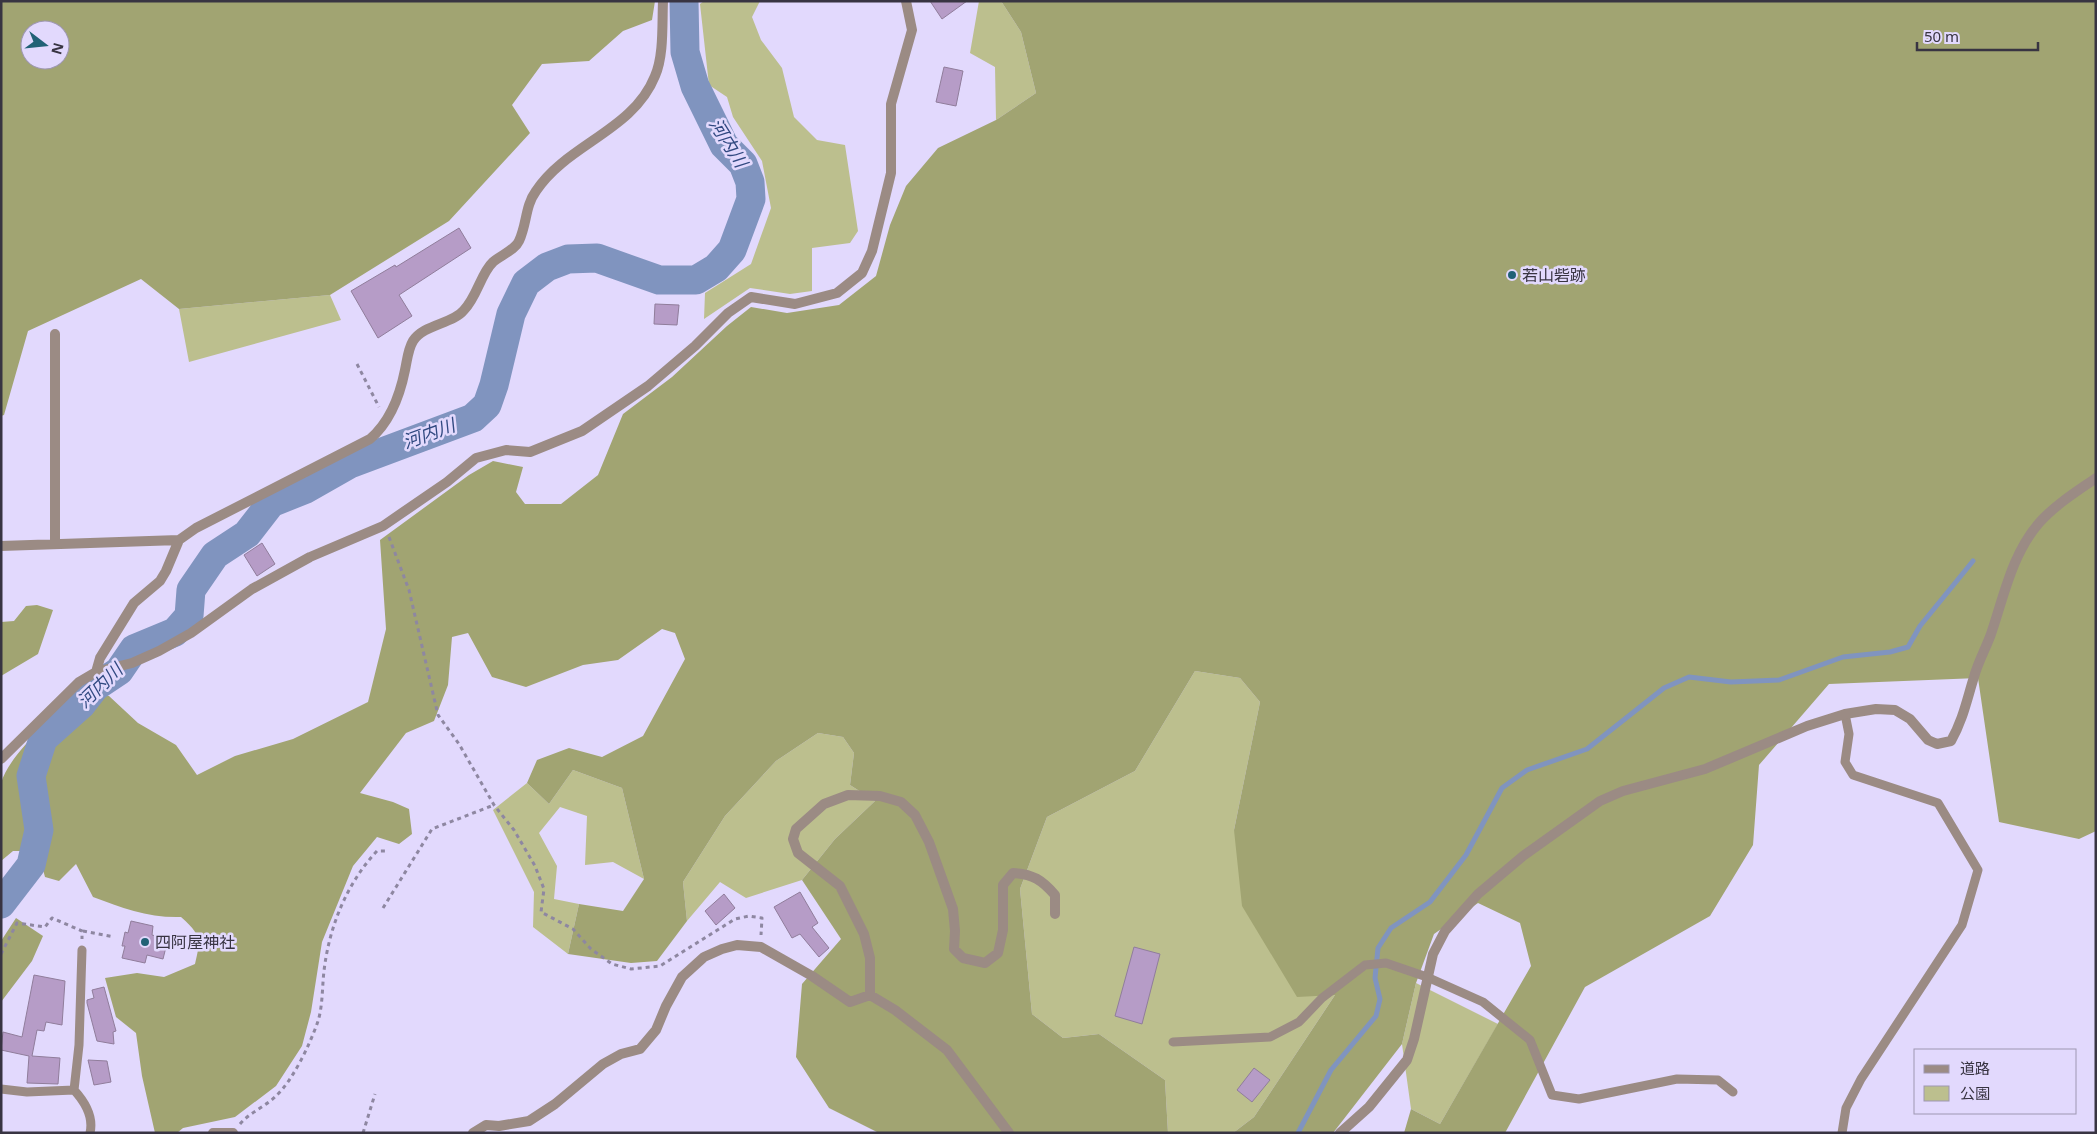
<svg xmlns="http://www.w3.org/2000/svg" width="2097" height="1134" viewBox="0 0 2097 1134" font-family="'Noto Sans','Noto Sans JP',sans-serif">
<rect width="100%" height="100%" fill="#e2d9fd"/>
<path fill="#bcbf8e" d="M704,1H760L752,17L761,40L782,68L794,117L817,140L845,145L858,231L850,243L812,248V291L790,294L750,288L704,319L705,293L751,264L771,208L762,161L733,117L727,97L709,85L700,4Z
M979,1H1001L1021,32L1036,93L996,120L995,67L970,53Z
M330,295L341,320L189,362L179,309Z
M1195,671L1240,678L1260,702L1234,830L1335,995L1254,1117L1233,1133H1168L1165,1080L1099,1034L1063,1038L1032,1014L1020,889L1047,817L1135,771Z
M818,733L843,737L854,753L850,785L875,801L835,839L802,880L746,898L720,882L687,921L683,882L725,816L776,761Z
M573,770L622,788L644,879L613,862L585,865L587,816L560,807L539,833L557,866L554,899L579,904L568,954L533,927L534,892L493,810L527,783L549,804Z
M1416,983L1498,1024L1440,1124L1411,1109L1402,1044Z"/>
<path fill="#a1a472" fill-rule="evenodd" d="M1,1H655L652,20L623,31L589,61L542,64L512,105L530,133L449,221L330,295L179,309L141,279L28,331L4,415L1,416ZM30,30H60V60H30Z
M1001,1H2096V831L2079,839L1999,822L1978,678L1829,684L1759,765L1753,845L1710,916L1585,987L1505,1133H1404L1411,1109L1440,1124L1531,966L1520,923L1478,903L1434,934L1416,983L1402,1044L1333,1133H1233L1254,1117L1335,995L1297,997L1242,906L1234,830L1260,702L1240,678L1195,671L1135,771L1047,817L1020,889L1032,1014L1063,1038L1099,1034L1165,1080L1168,1133H879L829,1108L796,1057L802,984L841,939L802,880L835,839L875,801L850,785L854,753L843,737L818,733L776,761L725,816L683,882L687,921L657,961L631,963L568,954L579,904L623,911L644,879L622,788L573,770L549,804L527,783L537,760L569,748L602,757L643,736L685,659L675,633L662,629L618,660L583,665L526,687L492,677L468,633L452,637L448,685L434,721L406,733L360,793L393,802L409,809L412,834L399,844L377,837L353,866L322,942L311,1012L302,1046L276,1086L235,1117L183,1128L177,1133H155L142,1076L136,1033L116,1017L105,978L137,973L164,977L195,964C201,939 201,935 181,917C149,918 122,908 93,897L76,864L59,881L45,877L38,851H13L1,861V783C11,751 57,714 81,691L109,696L138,723L176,745L197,775L235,756L293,739L368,702L386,629L380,540L469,475L493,461L523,467L516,492L525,504H561L598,475L623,414L672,377L727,326L751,307L787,313L839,305L876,276L890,225L906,186L938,148L996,120L1036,93L1021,32Z
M37,605L53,610L38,654L1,676V622L14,621L26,606Z
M16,918L43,936L32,961L1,1002V941Z"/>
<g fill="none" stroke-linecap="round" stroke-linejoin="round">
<path stroke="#8094bf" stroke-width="5" d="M1298,1133L1331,1070L1376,1016L1380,999L1375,978L1378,948L1391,928L1430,902L1466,855L1502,788L1527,770L1587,749L1664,688L1689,677L1731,682L1779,680L1843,657L1890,652L1908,647L1920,626L1973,561"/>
<path stroke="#8094bf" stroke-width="29" d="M1,904L31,865L39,830L31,776L43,739L81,705L95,687L119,671L134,649L175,632L189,616L191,590L215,555L247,534L271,503L306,489L350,464L473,418L487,405L494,385L511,314L526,283L547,267L568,259L597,258L659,280H696L716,268L732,250L751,199L750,182L743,164L724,145L695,86L685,52L684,1"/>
</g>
<path fill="#b69cc7" stroke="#907d9b" d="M930,1H967L942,19Z
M944,67L963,71L956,106L936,102Z
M459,228L471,248L399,295L412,316L378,338L351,291L395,265L396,267Z
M655,304L679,305L677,325L654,324Z
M262,543L275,564L257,576L244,555Z
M800,892L818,923L812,927L829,948L819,957L800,934L792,938L774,907Z
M724,894L735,908L716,925L705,911Z
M131,921L153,926L152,935L168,939L163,959L147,955L145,963L122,958L125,946H122L125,932L128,933Z
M1134,947L1160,954L1142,1024L1115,1016Z
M34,975L65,981L62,1025L46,1022L44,1031L37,1030L32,1056L60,1058L58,1084L27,1083L29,1056L1,1050L3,1032L22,1037Z
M104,987L116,1031L113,1032L114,1044L97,1041L87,1003V1000L94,998L92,990Z
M88,1060L107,1061L111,1082L94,1085Z
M1254,1068L1270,1080L1252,1102L1237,1090Z"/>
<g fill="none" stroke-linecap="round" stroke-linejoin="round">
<path stroke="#8e87a1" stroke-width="3" stroke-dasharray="4 4" stroke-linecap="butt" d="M357,364L379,407
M389,537L409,590L438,715L459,744L494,805L514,830L535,866L544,889L541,912L573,929L591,949L612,964L631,969L660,966L735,919L749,916L762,918L761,935
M383,908L432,829L494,805
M83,931L114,937
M1,954L17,923L45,927L52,918L82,931V939
M240,1124C250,1112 265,1107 276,1096C293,1080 309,1046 317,1024C323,1008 322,987 324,971C329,927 347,883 377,851H387
M363,1133L375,1094"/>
<path stroke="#9b8b84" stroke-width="9" d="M1173,1042L1270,1037L1299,1022L1322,998L1365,965L1386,963L1427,977L1483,1002L1530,1040L1552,1095L1579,1099L1677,1079L1718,1080L1733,1092
M1,1089L27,1092L74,1090C85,1102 94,1116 90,1133
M74,1090L79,1045L82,950
M1842,1133L1846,1108L1861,1079L1962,925L1978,870L1938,803L1853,775L1845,762L1849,734L1845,714"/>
<path stroke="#9b8b84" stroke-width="10" d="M55,334V544
M1,546L179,540
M96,672L100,658L134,603L160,581L166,571L179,540L196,528L370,439C390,422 400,395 405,370C407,361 408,349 413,341C424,324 453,324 464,310C477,297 481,273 493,262C501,255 515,250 519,241C527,224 525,206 536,191C567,144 633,131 655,76C664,56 662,24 663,1
M1,759L79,682L96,672L132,663L159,651L191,633L252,589L310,557L383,526L447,482L476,458L506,450L530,452L582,431L648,386L695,346L728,313L751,297L795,304L837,293L862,273L872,251L891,173V104L912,30L906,1
M870,995V958L864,934L840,886L798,853L793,839L796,829L824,804L848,795L880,796L901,802L915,815L929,842L953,909L955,931L954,949L963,958L985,963L998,953L1003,930V885L1013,873C1033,874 1042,880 1055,895V914
M213,1133H233
M473,1133L486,1125L499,1126L529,1121L555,1104L603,1064L621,1054L640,1049L656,1030L666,1006L682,977L704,957L722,949L737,945L761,947L812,976L850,1002L870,995L895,1010L947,1050L1009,1133
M1340,1133L1369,1107L1407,1060L1414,1039L1433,954L1445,931L1478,894L1523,856L1600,801L1623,791L1705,769L1807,726L1845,714L1876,709L1895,710L1910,719L1928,740L1937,744L1951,741C1963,720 1967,699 1974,677C1978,662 1986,648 1991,634C2004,596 2012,554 2039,523C2055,505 2076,492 2096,478"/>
</g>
<g fill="#216176" stroke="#e2d9fd" stroke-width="2">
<circle cx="1512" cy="275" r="5"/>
<circle cx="145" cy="942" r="5"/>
</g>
<g text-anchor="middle" stroke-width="5" stroke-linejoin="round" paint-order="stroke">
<g font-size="16" fill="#383442" stroke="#e2d9fd" text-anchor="start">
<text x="1522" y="281">若山砦跡</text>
<text x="155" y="948">四阿屋神社</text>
</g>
<g font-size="18" font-style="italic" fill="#314981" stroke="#e2d9fd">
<text transform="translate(728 143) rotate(58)" y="6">河内川</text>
<text transform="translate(429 434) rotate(-20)" y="6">河内川</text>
<text transform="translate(100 686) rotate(-44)" y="6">河内川</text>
</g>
</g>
<rect width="2097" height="1134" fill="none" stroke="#383442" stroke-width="5"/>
<rect x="1914" y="1049" width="162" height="65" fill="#e2d9fd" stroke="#9e97b2"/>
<rect x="1924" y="1065" width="25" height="8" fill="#9b8b84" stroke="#9e97b2"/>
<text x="1960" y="1074" font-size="15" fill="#383442">道路</text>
<rect x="1924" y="1086" width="25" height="15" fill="#bcbf8e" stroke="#9e97b2"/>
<text x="1960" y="1099" font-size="15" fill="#383442">公園</text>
<g transform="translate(45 45) rotate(106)"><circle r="24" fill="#e2d9fd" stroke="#9e97b2"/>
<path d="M0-4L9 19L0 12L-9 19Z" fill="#216176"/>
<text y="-8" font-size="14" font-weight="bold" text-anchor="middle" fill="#383442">N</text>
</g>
<path d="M1917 42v8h121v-8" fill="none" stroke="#383442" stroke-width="2.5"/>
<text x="1924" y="42" font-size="15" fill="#383442" stroke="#e2d9fd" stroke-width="4" paint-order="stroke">50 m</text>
</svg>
